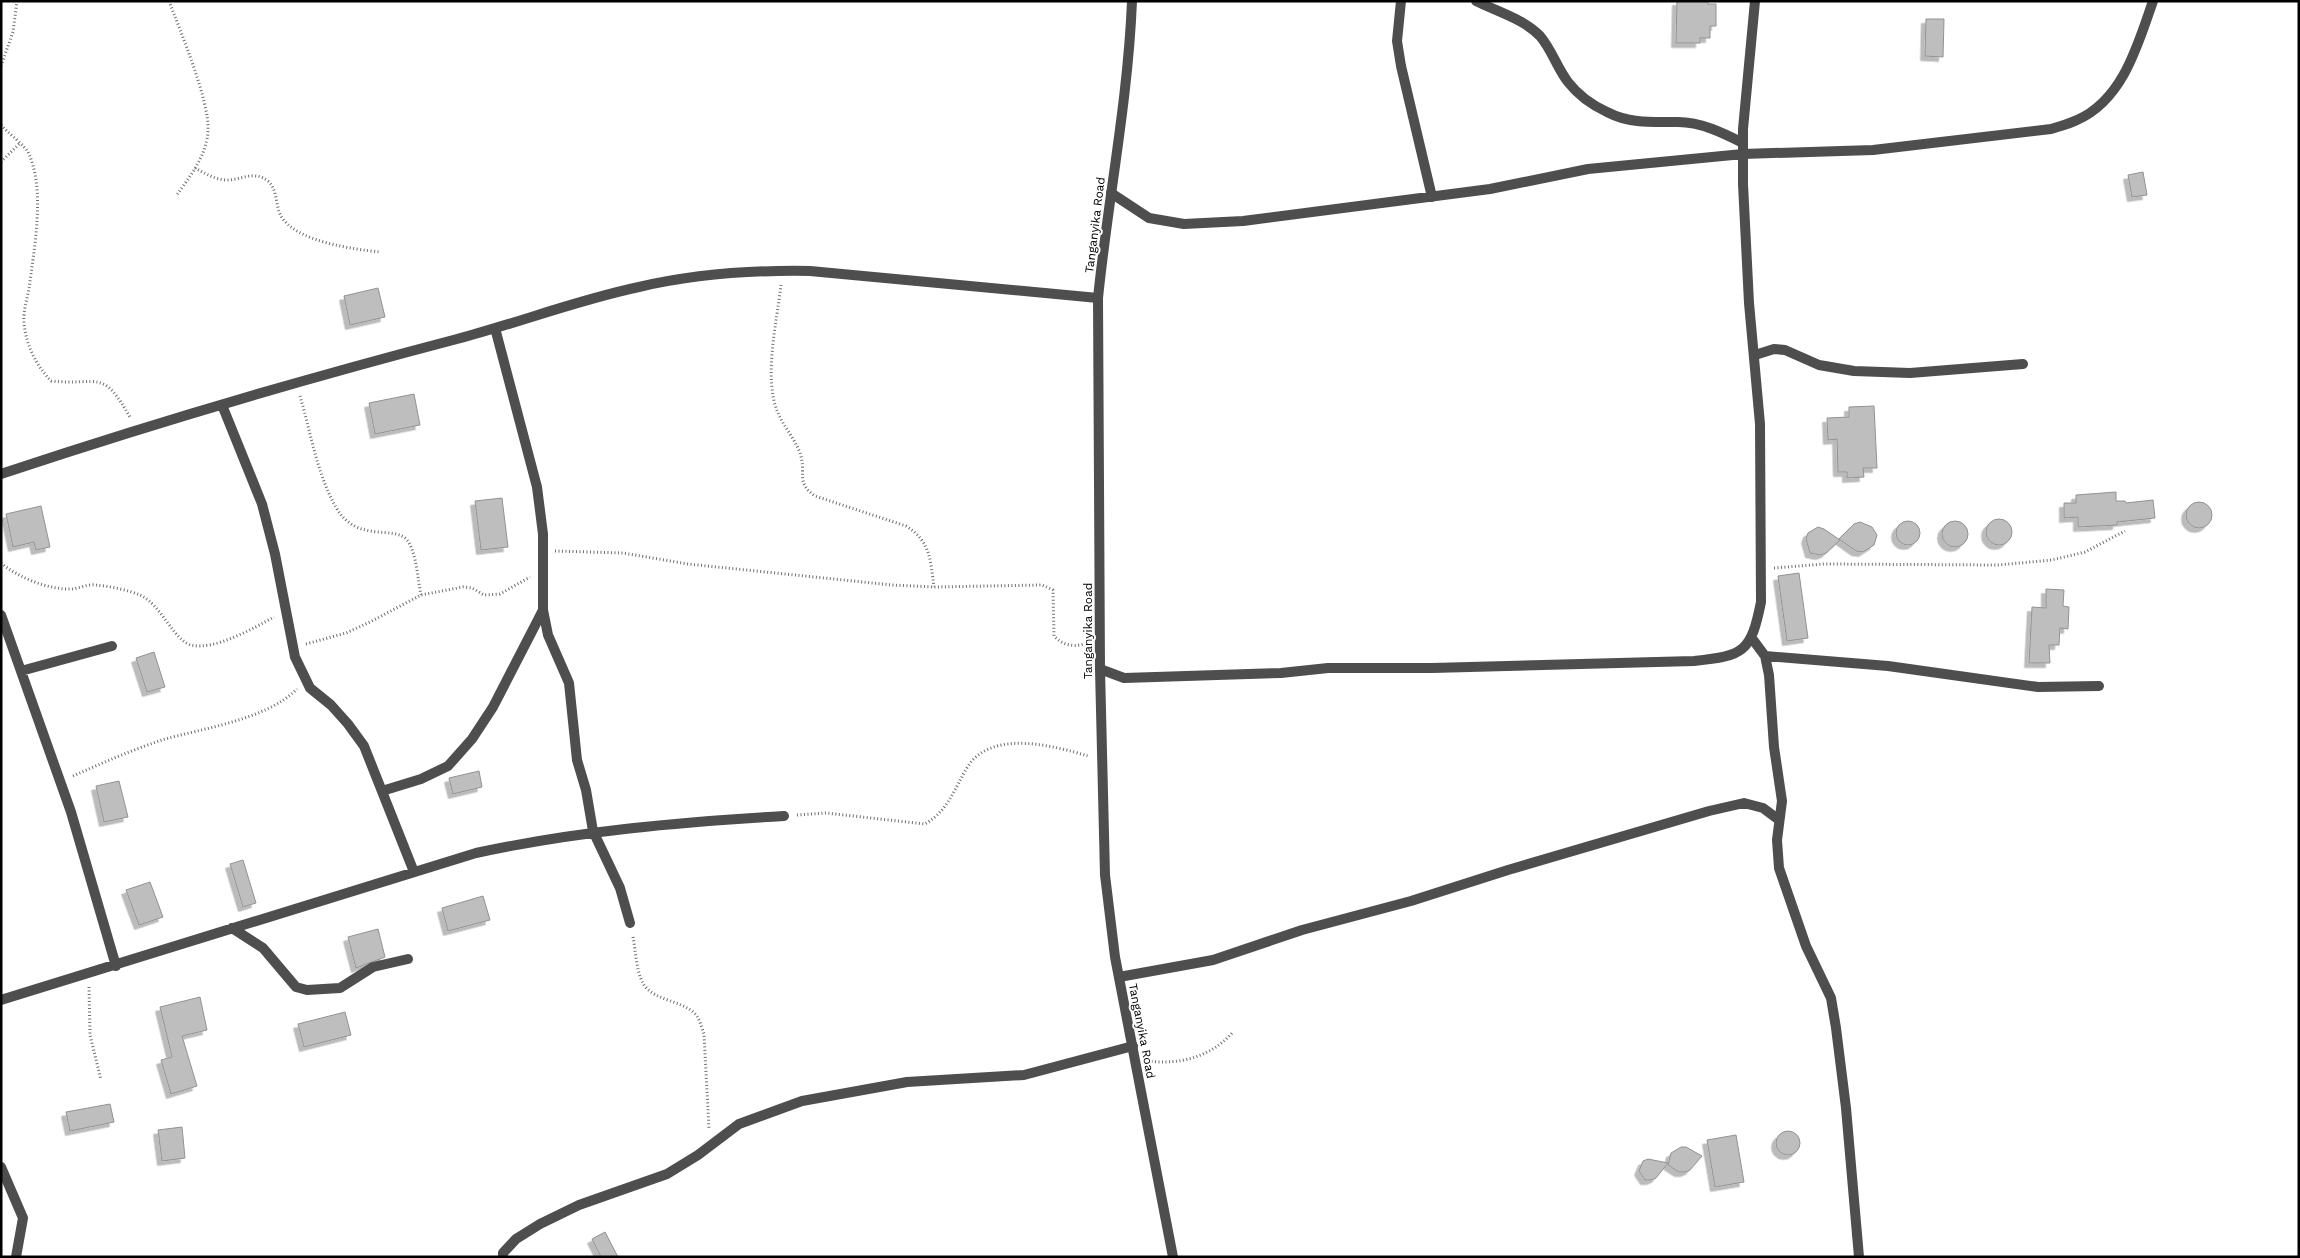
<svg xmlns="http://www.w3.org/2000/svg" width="2300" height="1258" viewBox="0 0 2300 1258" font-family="'Work Sans',sans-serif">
<defs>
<filter id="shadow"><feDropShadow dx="-4.5" dy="4.5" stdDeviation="0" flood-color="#0004"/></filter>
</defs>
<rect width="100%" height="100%" fill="#fff"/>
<path fill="#bebebe" stroke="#929292" filter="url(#shadow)" d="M1677,1H1708V4H1716V26H1710V38H1700V43H1676Z
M1926,19H1944L1943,57L1925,56Z
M2143,172L2147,195L2132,197L2128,175Z
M378,288L385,317L350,325L344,296Z
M414,394L420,425L375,434L369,403Z
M1874,406L1877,468H1863L1864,477L1847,478V472H1838L1837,439L1828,440L1827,418L1849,417V407Z
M2116,492V501H2125L2126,503L2153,500L2155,518L2117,522V525L2078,527V517L2064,518V503H2076V495Z
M502,498L508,547L481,550L475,501Z
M2186 515a13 13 0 1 1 26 0a13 13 0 1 1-26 0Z
M41,506L50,547L36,550L34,542L13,547L6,514Z
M1986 532a13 13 0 1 1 26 0a13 13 0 1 1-26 0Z
M1896 533a12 12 0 1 1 24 0a12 12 0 1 1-24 0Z
M1942 534a13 13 0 1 1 26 0a13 13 0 1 1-26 0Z
M1860,522L1872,527L1877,535L1874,545L1863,552L1856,551L1839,539L1854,524Z
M1818,527L1824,529L1840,540L1826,553L1820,555L1810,553L1806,539L1808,533Z
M1799,573L1808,638L1787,641L1778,576Z
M2046,589L2064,590L2063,606L2069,607L2068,629L2060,628L2059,645H2049L2050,663H2029L2032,607L2046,608Z
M154,652L165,687L147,692L136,658Z
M479,771L482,787L453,794L449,778Z
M119,781L128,817L104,822L96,786Z
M243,860L256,903L243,907L230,864Z
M150,882L163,917L139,925L126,890Z
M483,896L490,920L448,931L442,908Z
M378,929L385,957L356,968L348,937Z
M200,997L207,1030L182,1036L197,1086L171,1094L161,1060L172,1057L160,1007Z
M345,1012L351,1035L304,1047L298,1024Z
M110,1104L114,1122L70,1131L66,1112Z
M182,1127L185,1158L162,1161L158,1130Z
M1776 1143a12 12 0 1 1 24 0a12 12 0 1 1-24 0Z
M1736,1135L1744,1182L1715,1187L1707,1140Z
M1681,1147H1686L1702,1156L1690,1170L1685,1172H1679L1668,1165L1671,1153Z
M1648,1159L1668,1163L1656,1178L1651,1180H1645L1639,1171L1643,1161Z
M605,1232L618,1257H601L592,1239Z"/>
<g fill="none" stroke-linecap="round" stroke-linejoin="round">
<path stroke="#707070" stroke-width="3" stroke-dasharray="1 2.5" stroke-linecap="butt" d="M169,1C180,30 210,102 208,131C207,155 189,178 176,196
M1,66L13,32L17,1
M1,125C7,132 26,147 28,152C46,189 34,249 29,289C27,299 23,312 24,323C26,345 36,365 51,381C100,386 102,367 131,419
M1,162L19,144
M195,168C204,173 216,180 227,180C241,180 254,170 268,181C278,190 275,205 281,216C296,242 353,249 380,252
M781,285C777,321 763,379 778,413C784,427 795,439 800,453C807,474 795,482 815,496L906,526C931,542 930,559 934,587
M300,396C311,433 317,475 337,509C357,543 395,525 407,540C416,550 418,581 421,595
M555,551L623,553L688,564L892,585L934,587L1042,585L1053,590L1054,636C1062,645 1075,648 1086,643
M1,563C19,578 49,590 72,589C80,588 88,584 95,585C109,586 128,590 140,595C162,605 173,640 191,645C214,651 254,628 274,617
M1774,568L1824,564L1998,565L2052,560L2085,552L2125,531
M306,644L346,633L370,622L421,595L463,587L472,588L484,595L500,594L530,577
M73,776C102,763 132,750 162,740C203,728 266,720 297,689
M797,815L826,813L925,824C949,810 954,789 968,766C993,729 1054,746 1088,756
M633,937C636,952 636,972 644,985C656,1002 684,1000 697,1016C700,1021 702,1028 704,1034L709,1129
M89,987L90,1035L101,1080
M1148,1061C1180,1065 1211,1057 1233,1032"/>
<path stroke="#4e4e4e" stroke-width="10" d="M1743,154L1873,150L2051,129C2060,126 2069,124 2077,120C2123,100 2138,44 2153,1"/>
<path stroke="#4e4e4e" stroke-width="10" d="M1401,1L1397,41L1401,66L1432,197
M1476,1C1496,11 1524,19 1540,36C1552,50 1557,68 1568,82C1578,95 1592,105 1607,112C1630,124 1653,122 1678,122C1701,122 1723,133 1743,143
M1111,193L1149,218L1184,224L1243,221L1490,189L1588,169L1743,154
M495,328L537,487L543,534V610L548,635L569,683L577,760L586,790L593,831L620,888L630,923
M1755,355L1774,349L1785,350L1819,365L1854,371L1910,373L2023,364
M222,405L262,504L275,554L295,657L310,688L331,705L348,724L364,746L414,872
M1,474C151,424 304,379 457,339C518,323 577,300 639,287C695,274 753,270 810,271L1098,298
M1,615L71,812L116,966
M1751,637L1765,656L1769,675L1774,747L1782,801L1777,840L1779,868L1806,946L1831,998L1836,1028L1846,1108L1859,1257
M1765,656L1888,666L2038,687L2099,686
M1100,669L1124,678L1281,673L1328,668H1432L1694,661C1744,656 1751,652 1761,602L1760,424L1749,303L1743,184V129L1755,1
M21,671L112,646
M382,791L421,779L448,766L472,739L493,707L543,610
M232,928L263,948L296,987L307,990L340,988L373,967L408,959
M1119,977L1213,960L1302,930L1411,901L1508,870L1709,811L1744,803L1763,808L1779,820
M1,1000L476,853C578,831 680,822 784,816
M1,1167L23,1218L16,1257
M503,1257V1253L516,1239L540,1224L579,1205L667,1174L698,1155L739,1124L802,1101L907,1082L1024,1075L1133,1046"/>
<path stroke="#4e4e4e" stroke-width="10" d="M1132,1C1128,101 1108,199 1098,298L1100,669L1105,875L1115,957L1173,1257"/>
</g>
<g text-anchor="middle" stroke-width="4" stroke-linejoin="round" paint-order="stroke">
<g font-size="12" fill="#000" stroke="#fff">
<text transform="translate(1095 225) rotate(-83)" y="4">Tanganyika Road</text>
<text transform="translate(1088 631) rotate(-90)" y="4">Tanganyika Road</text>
<text transform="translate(1142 1031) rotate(79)" y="4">Tanganyika Road</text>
</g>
</g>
<rect width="2300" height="1258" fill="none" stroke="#000000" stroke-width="5"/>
</svg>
